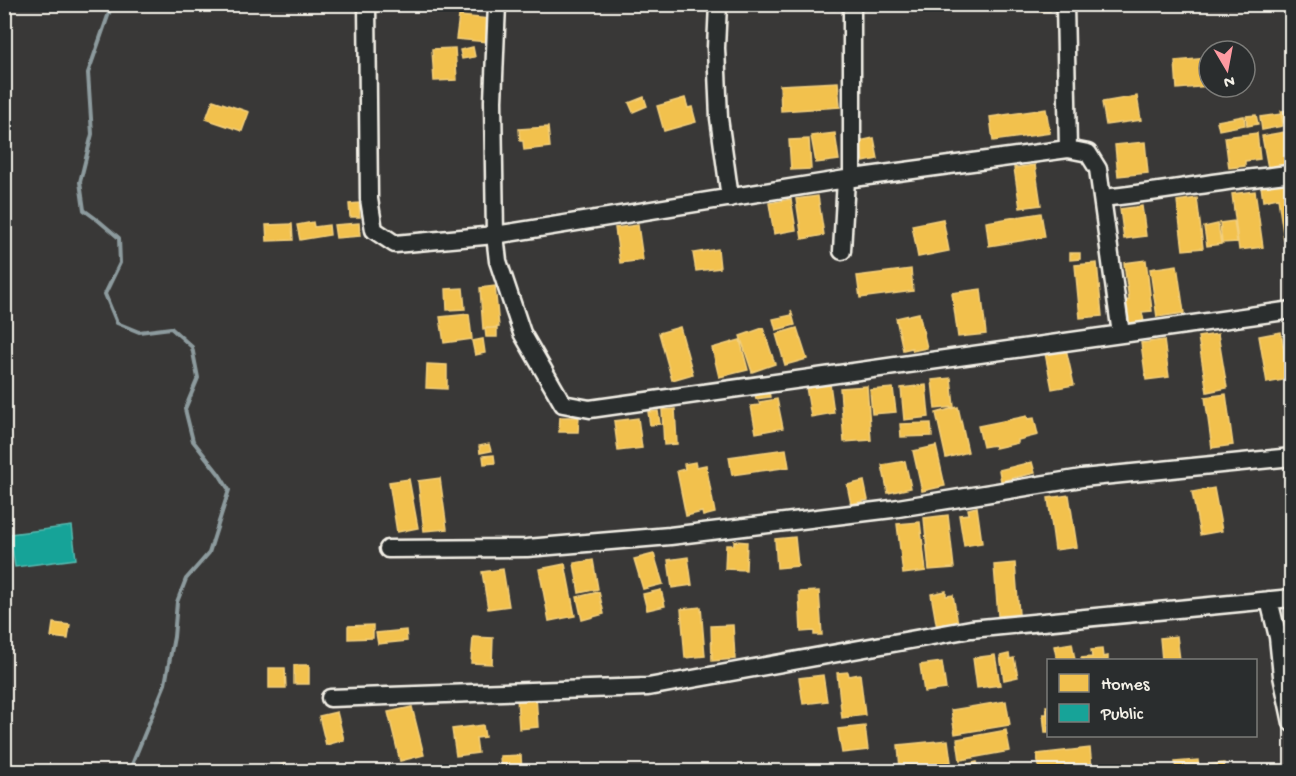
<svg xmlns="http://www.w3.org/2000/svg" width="1296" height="776" viewBox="0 0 1296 776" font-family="'Gochi Hand',sans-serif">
<rect width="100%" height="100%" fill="#393837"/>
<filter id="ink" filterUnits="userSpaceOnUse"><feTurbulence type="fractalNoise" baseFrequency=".0167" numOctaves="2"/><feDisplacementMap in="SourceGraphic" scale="12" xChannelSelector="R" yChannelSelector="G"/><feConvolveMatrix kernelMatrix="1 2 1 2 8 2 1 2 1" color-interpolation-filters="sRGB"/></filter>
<g filter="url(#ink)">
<path fill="#f2c14e" stroke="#f3cf7c" stroke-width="1.5" d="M803,4H836L835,10L803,6Z
M996,4H1050V11L996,10Z
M459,16L490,19L488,42L456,39Z
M473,47L475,57L462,59L460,50Z
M455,48L457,80L434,81L432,49Z
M1209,58V86L1177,89L1175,61Z
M838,82L840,107L781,111L780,85Z
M4,89H6L9,100L6,102L9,109L5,111L7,116L4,117Z
M1137,96L1141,120L1106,125L1102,102Z
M644,97L647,106L633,112L629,103Z
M685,98L688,108L692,107L696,122L664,131L657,106Z
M213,100L249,112L242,131L206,119Z
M1046,109L1050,133L993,141L990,117Z
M1288,110L1290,122L1284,123L1281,111Z
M1281,114L1283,126L1262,130L1260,117Z
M1256,115L1258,124L1247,126L1246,116Z
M1244,116L1245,125L1219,130L1217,121Z
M548,127L550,147L524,150L523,141H520L519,129Z
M1284,132L1290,164L1268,168L1262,136Z
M835,133L839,160L816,163L811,136Z
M1257,133L1260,159L1245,161V166L1229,168L1225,137Z
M874,138L878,159L863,162L859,141Z
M809,139L811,169L791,170L789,140Z
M1145,142L1148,173L1118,176L1115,145Z
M1035,165L1041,205L1020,208L1014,168Z
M1292,182V239L1284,240L1278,198L1263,201L1261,186Z
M1255,191L1263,247L1239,250L1232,194Z
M818,196L824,235L802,239L796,199Z
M1197,198L1203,248L1183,250L1177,201Z
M791,199L796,230L774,234L769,203Z
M359,203L360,217H350L349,204Z
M1142,206L1146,236L1124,239L1120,209Z
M1041,213L1045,237L989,246L986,222Z
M943,219L949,251L918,257L912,225Z
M1234,221L1237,242L1222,243L1220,223Z
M313,222L314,227L329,225L330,235L300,240L297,225Z
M359,223L360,236L336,238L334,225Z
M292,224L293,240L267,241L266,225Z
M1218,224L1221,244L1207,246L1204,227Z
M638,225L643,260L620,263L615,228Z
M718,249L720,268L696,271L693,253Z
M1070,253H1080V259L1070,260Z
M1146,260L1152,311L1142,312L1144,322L1125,325L1121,301L1129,300L1124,263Z
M1097,263L1102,316L1080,318L1075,265Z
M1177,265L1184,313L1157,317L1150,269Z
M911,269L913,291L860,298L857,276Z
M495,286L499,327L483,329L480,288Z
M463,288L465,309L447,310L446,289Z
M981,289L986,334L958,337L952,293Z
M791,310L795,325L776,330L773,319L792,315Z
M919,313L927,348L913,351L912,348L903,350L896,318Z
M469,314L472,339L444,343L440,317Z
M680,327L693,374L672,380L659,333Z
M485,328H497V337H486Z
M763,328L775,364L752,372L740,336Z
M797,328L807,359L785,365L776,334Z
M1281,332L1289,379L1267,383L1259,336Z
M1218,334L1227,388L1207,392L1198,337Z
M483,339L485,353L475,355L472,341Z
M740,340L748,370L719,377L712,348Z
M1164,340L1169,377L1146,380L1141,343Z
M1066,349L1074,385L1052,389L1045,353Z
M427,364L447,365V389L426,388Z
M951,378L954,407L935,409L932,380Z
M830,384L834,413L811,417L806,387Z
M926,385L929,417L904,420L901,388Z
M867,386L871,440L844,442L840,388Z
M893,388L896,412L872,414L870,390Z
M769,391L770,397L756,399L755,394Z
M1226,394L1233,445L1212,448L1205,397Z
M777,399L783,428L756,433L751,406L760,405L759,402Z
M958,407L968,452L946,458L936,413Z
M675,409L677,444L664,445L662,410Z
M658,411L660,424L650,425L648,412Z
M1027,416L1028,419L1034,418L1038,435L1018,440V443L995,448L994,445L983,447L978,426Z
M560,417H579L578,432H559Z
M638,418L642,448L618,451L614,421Z
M931,423L932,436L901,437L900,424Z
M489,444L491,451L480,453L479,446Z
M936,446L945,486L922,491L913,451Z
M786,449L789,467L732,475L729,457Z
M494,455L495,463L484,464L483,456Z
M905,461L911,488L888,493L882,465Z
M695,462L696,467L706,465L715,513L703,516L702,512L686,516L677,471L685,469L684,464Z
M1032,462L1035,473L1001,481L999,470Z
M440,478L447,529L424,531L418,481Z
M409,479L418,528L397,532L389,482Z
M864,481L868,500L851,504L847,485Z
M1214,488L1222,531L1200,535L1192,492Z
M1069,495L1077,547L1055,550L1048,498Z
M977,507L982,543L964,546L959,515L969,514L968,509Z
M948,515L954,568L929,570L924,518Z
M920,522L926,571L903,574L897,524Z
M795,537L798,566L777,568L775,539Z
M1292,537V584H1290L1284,538Z
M734,541L747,542L746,570L725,569L726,545H734Z
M654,554L663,584L643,589L634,559Z
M688,557L692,585L672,588L668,560Z
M593,560L598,589L579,593L574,563Z
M1015,563L1019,614L998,616L994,565Z
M565,564L575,616L549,621L539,569Z
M503,569L509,606L488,609L482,572Z
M661,590L665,606L647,610L643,594Z
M819,591L822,635H814V631L801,632L799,592Z
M946,591V596L953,595L958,624L937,628L931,594Z
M599,592L604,614L582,620L577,597Z
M701,607L705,656L685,658L681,609Z
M53,623L70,625L68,639L51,637Z
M373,625V638L348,639V626Z
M733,625L735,659L712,661L711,626Z
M406,630L407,641L378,644L376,633Z
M1177,636L1180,660H1162L1160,638Z
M473,637L493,638L492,664L471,663Z
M1072,643L1075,660H1057L1054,646Z
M1102,649L1103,657L1108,656V660H1082L1081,658L1092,657L1091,650Z
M1009,654L1010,659L1014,658L1018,677L1004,680L1000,656Z
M995,655L1000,685L977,688L973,658Z
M942,662L946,689L924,692L920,665Z
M294,665H309V684H294Z
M269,668H285L286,688H269Z
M848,672L849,676L860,674L865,715L842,718L837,673Z
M823,675L827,701L803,704L799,678Z
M536,695L538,727L519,729L517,697Z
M1006,701L1010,725L955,734L951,710Z
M1046,706H1048V732H1045L1043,714H1047Z
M412,707L424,755L400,761L388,712Z
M337,712L344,740L326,745L319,716Z
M483,725L485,737L476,738L478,753L456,756L452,729Z
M865,726L868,750L842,753L838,729Z
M1006,730L1010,751L960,760L957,739Z
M948,740L951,762L900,768L898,745Z
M1090,748L1092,768L1066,772H1039L1037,754Z
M521,755L522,772H501L500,756Z
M1198,760L1199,772H1176L1175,762Z
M977,762L979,772H958L957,767Z
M1224,763L1225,772H1200V766Z
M285,764L287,772H271L270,768Z"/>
<path fill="#17a398" stroke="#59bab0" stroke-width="1.5" d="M72,526L76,559L15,567L10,534Z"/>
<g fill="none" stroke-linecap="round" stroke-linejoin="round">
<path stroke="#8d9b9e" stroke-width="4" d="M110,4V10L88,73L92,134L80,182L84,210L99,221L119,238L120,263L105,294L117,323L139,332L171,328L192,347L198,378L185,409L193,441L219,474L229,490L209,553L186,579L177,602L174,637L165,684L129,772"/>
<defs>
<path id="minor" d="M367,4L369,199L374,230L395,244L495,235L846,179L1068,149L1088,153L1098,169L1121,334
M497,4L493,101L495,235L498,261L522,333L563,404L590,409L1292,310
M718,4L716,48L719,118L730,198
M1065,4L1068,149
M852,178V4
M1102,198C1144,194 1185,187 1227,181C1248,178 1270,177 1292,173
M842,251L846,179
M388,549L527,548L670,536L892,509L1082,478L1292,457
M1269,600L1278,637L1282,676L1292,723
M330,698L648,687L971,629L1292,598"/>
</defs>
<use href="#minor" stroke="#f4f1e8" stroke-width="21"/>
<use href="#minor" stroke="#2a2d2e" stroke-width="16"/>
</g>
</g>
<rect width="1296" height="776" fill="none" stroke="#2a2d2e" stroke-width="24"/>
<rect x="12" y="12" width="1272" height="752" fill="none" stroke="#f4f1e8" stroke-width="2" filter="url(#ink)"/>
<rect x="1047" y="659" width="210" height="78" fill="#2a2d2e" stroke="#7b7b78" stroke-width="1.5"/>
<rect x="1059" y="674" width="30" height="18" fill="#f2c14e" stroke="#7b7b78" stroke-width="1.5"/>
<text x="1101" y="689" font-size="18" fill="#f4f1e8">Homes</text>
<rect x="1059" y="704" width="30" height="18" fill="#17a398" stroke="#7b7b78" stroke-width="1.5"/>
<text x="1101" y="719" font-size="18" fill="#f4f1e8">Public</text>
<g transform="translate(1227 69) rotate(170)"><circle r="28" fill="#2a2d2e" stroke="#7b7b78" stroke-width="1.5"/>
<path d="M0-4.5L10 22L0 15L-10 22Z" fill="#ff9aa2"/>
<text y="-9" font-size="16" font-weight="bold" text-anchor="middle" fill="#f4f1e8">N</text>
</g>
</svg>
